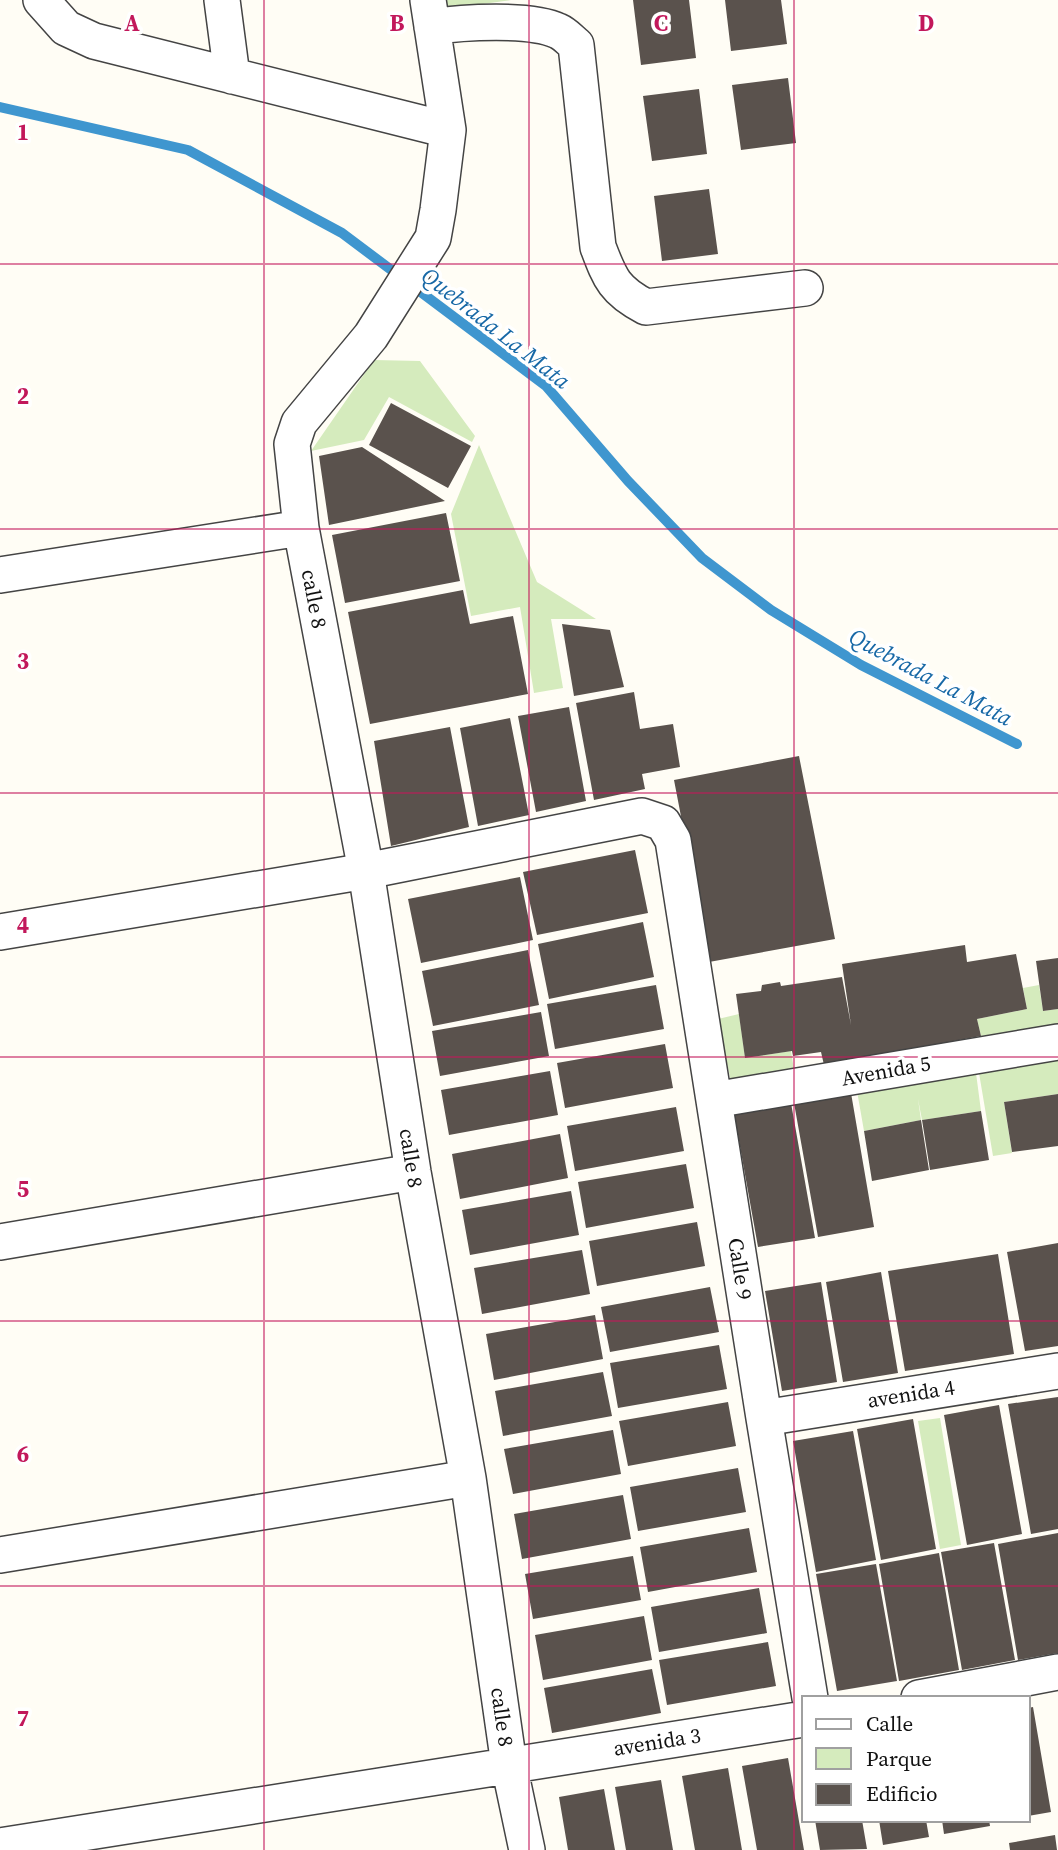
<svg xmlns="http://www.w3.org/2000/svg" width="1058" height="1850" viewBox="0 0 1058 1850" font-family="'Source Serif 4',serif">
<rect width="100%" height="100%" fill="#fffdf5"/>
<path fill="#d5ebbd" d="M444,0H511L446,9Z
M374,360L420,361L475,436L472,442L389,397L364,440L311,451Z
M479,445L537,582L596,619H551L563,688L534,693L520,607L471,616L451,514Z
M1039,985L1043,1011L1058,1009V1024L981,1036L977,1019L1027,1009L1023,988Z
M739,1014L745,1058L791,1051L794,1070L731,1082L718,1019Z
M1058,1059V1094L1004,1102L1012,1153L993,1156L979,1073Z
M976,1073L981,1111L922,1120L918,1099L921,1120L864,1131L857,1091Z
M940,1418L961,1545L940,1549L918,1421Z"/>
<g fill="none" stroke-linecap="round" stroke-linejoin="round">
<path stroke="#3f96cf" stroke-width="10" d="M0,107L188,150L342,233L546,386L628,481L702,558L771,610L861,665L1017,744"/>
</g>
<path fill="#5a524d" d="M633,0H689L696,58L641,65Z
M725,0H781L787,44L731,51Z
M788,78L796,143L741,150L732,85Z
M699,89L707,154L652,161L643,96Z
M709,189L718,254L662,261L654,196Z
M391,403L471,446L448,488L369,445Z
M362,447L445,501L329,525L319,456Z
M446,513L460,581L345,603L332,535Z
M463,590L470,624L513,616L528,694L370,724L348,612Z
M562,624L610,630L624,687L574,696Z
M634,692L640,729L673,724L680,767L642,774L645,789L594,800L576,703Z
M569,707L586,801L536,812L518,716Z
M510,718L529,815L478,826L460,728Z
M450,727L469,827L391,846L374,741Z
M799,756L835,939L709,962L674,780Z
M635,850L648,913L537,935L523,872Z
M520,877L533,940L421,963L408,899Z
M643,922L654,977L549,999L538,944Z
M965,945L967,962L1016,954L1027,1009L977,1019L981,1036L856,1059L824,1065L821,1052L793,1056L792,1051L745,1058L736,994L761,991L762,985L780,982L781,986L842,977L851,1025L842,964Z
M528,950L539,1005L433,1026L422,971Z
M1058,958V1009L1043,1011L1036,961Z
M656,985L664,1029L555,1049L547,1004Z
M541,1012L549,1056L440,1076L432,1031Z
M665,1044L673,1088L565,1108L557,1063Z
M550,1071L558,1115L449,1135L441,1090Z
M851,1093L874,1227L818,1237L794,1103Z
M1058,1094V1146L1012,1152L1004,1102Z
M791,1103L815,1238L758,1247L734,1113Z
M676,1107L684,1151L575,1171L567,1126Z
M981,1111L989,1160L930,1170L922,1120Z
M921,1120L929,1170L872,1181L864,1131Z
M560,1134L568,1178L460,1199L452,1154Z
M686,1164L694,1208L586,1228L578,1182Z
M571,1191L579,1235L470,1255L462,1210Z
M697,1222L705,1266L597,1286L589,1241Z
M1058,1243V1346L1025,1351L1007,1252Z
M582,1250L590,1294L482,1314L474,1268Z
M998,1254L1014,1354L905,1371L888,1271Z
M881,1272L898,1373L843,1382L826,1282Z
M821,1282L837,1382L782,1391L765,1291Z
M710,1287L719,1332L610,1352L601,1307Z
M595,1315L603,1359L494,1380L486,1334Z
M719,1345L727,1389L618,1408L610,1363Z
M603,1372L612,1416L503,1436L495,1391Z
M1058,1397V1529L1031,1534L1008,1404Z
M728,1402L736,1446L628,1466L619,1421Z
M999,1405L1022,1534L967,1545L944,1415Z
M913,1419L936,1549L881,1560L857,1429Z
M613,1430L621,1474L513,1494L504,1449Z
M853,1431L876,1560L816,1572L793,1441Z
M738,1468L746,1512L638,1531L630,1487Z
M623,1495L631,1539L522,1559L514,1514Z
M749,1528L757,1572L648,1592L640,1547Z
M1058,1533V1653L1018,1660L998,1544Z
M994,1543L1015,1660L962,1670L941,1552Z
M939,1553L959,1670L899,1681L879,1564Z
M633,1556L641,1600L533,1619L525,1574Z
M876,1564L897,1681L837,1691L816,1574Z
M759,1588L767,1633L659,1652L651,1607Z
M644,1616L652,1660L543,1680L535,1635Z
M768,1642L776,1686L667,1705L659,1660Z
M652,1669L661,1713L552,1733L544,1688Z
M1033,1707L1051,1812L1028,1816V1708Z
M788,1758L804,1850H757L742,1766Z
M728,1768L742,1850H695L682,1776Z
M661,1780L673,1850H626L615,1787Z
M604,1789L615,1850H568L559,1797Z
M815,1820H862L867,1849L820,1850Z
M879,1820H926L929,1837L883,1845Z
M942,1820H989L990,1826L944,1834Z
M1055,1835L1057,1850H1010L1009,1843Z"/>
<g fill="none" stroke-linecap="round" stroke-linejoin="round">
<defs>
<path id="minor" d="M41,0L66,28L94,41L448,130
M222,0L232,76
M428,0L448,130L438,210L433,238L371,336L299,423L292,444L301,528L366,871L413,1172L468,1478L509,1765L527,1850
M432,27C462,22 531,18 558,31C565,34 570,40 576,45L598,247C610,279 615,291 646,307L805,288
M0,575L301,528
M0,932L366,871L642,816L663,823L673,840L764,1418L810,1698
M714,1100L1058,1042
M0,1242L413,1172
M764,1418L1058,1371
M0,1555L468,1478
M919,1698L1058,1672
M0,1846L804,1719"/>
</defs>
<use href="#minor" stroke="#444" stroke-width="38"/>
<use href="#minor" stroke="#fff" stroke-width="35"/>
</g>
<path fill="none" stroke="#c2185b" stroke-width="2" stroke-opacity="0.55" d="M264,0V1850M529,0V1850M794,0V1850M0,264H1058M0,529H1058M0,793H1058M0,1057H1058M0,1321H1058M0,1586H1058"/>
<g text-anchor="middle" stroke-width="7" stroke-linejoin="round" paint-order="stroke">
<g font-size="21" fill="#111" stroke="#fff">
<text transform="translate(314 599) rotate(79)" y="7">calle 8</text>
<text transform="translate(886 1071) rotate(-10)" y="7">Avenida 5</text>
<text transform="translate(411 1158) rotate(81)" y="7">calle 8</text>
<text transform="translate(740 1269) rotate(81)" y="7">Calle 9</text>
<text transform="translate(911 1394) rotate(-9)" y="7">avenida 4</text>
<text transform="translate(502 1717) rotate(82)" y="7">calle 8</text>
<text transform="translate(657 1742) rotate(-9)" y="7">avenida 3</text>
</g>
<g font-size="23" font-style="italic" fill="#1768a6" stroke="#fff">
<text transform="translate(496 328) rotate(38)" y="8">Quebrada La Mata</text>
<text transform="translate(931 677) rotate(28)" y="8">Quebrada La Mata</text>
</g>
</g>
<g font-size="23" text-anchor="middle" font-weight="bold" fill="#c2185b" stroke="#fff" stroke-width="7" stroke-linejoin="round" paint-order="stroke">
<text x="132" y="31">A</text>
<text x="397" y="31">B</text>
<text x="661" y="31">C</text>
<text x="926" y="31">D</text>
<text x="23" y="140">1</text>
<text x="23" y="404">2</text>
<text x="23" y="669">3</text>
<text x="23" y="933">4</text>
<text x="23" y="1197">5</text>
<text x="23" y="1462">6</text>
<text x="23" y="1726">7</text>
</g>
<rect x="802" y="1696" width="228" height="126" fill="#ffffff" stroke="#a0a0a0" stroke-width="2"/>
<rect x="816" y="1719" width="35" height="10" fill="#ffffff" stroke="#a0a0a0" stroke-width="2"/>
<text x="866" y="1731" font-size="21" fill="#111111">Calle</text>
<rect x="816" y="1748" width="35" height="21" fill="#d5ebbd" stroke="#a0a0a0" stroke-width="2"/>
<text x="866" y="1766" font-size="21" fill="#111111">Parque</text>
<rect x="816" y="1784" width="35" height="21" fill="#5a524d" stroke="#a0a0a0" stroke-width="2"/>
<text x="866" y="1801" font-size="21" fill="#111111">Edificio</text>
</svg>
